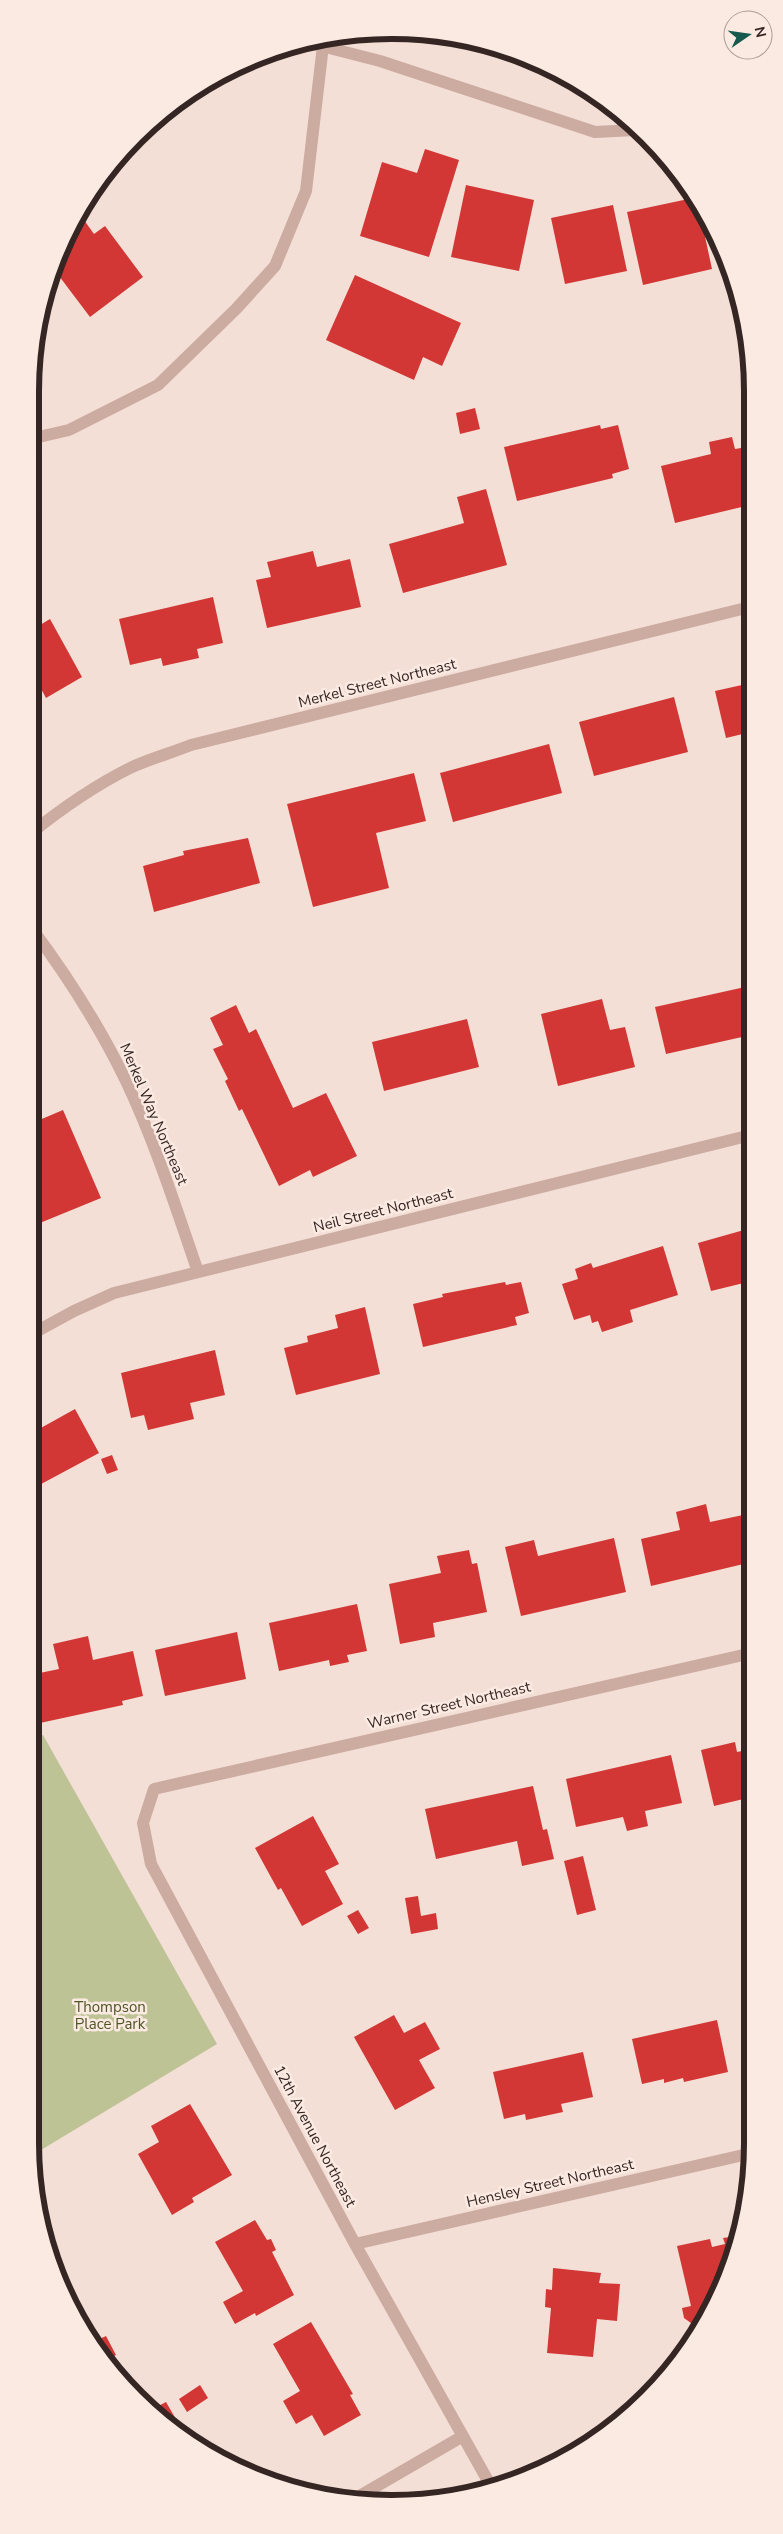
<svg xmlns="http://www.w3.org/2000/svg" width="783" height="2534" viewBox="0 0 783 2534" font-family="'Nunito Sans',sans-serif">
<rect width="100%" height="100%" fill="#f3dfd6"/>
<path fill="#bec395" d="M43,1735L217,2044L31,2156L30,1739Z"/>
<path fill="#d23735" d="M425,149L459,160L429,257L360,236L382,162L417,173Z
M466,185L534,200L519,271L451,257Z
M693,198L698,204L712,269L643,285L627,212Z
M613,205L627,271L565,284L551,218Z
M84,220L94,234L105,226L143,277L90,317L53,268L54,263L68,253L62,245L69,231Z
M724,262H725L736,297L731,298Z
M355,275L461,323L442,366L423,357L414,380L326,340Z
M475,408L480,429L460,434L456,413Z
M600,425L601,429L618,425L629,469L612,474L613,478L517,501L504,447Z
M732,437L735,449L747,447L750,459V505L675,523L661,466L711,454L709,442Z
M486,489L507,565L403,593L389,544L464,523L457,497Z
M313,551L317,567L350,559L361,607L267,628L256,580L271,577L267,562Z
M213,597L223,643L197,649L199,658L163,666L161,658L130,665L119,619Z
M50,619L82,677L46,698L38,683L30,688V631Z
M751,683V732L726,738L715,691Z
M674,697L688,752L594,776L579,722Z
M549,744L562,793L453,822L440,773Z
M414,773L426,821L376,833L389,888L313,907L287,804Z
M248,838L260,883L154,912L143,866L184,855L183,851Z
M745,987L751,1014V1035L666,1054L655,1007Z
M602,999L610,1030L625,1027L635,1067L558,1086L541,1014Z
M236,1005L249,1033L256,1029L293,1108L326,1093L357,1156L313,1177L310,1170L279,1186L242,1109L239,1111L225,1081L228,1079L213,1049L223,1045L210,1018Z
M467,1019L479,1067L384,1091L372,1042Z
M63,1110L101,1198L35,1225L30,1212V1165L35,1163L30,1152V1124Z
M751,1228L752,1281L711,1291L698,1243Z
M663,1246L678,1295L630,1310L633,1322L602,1332L598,1321L592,1323L590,1315L574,1320L562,1284L578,1279L575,1269L591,1263L593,1268Z
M505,1282L506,1285L521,1282L529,1313L515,1317L517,1325L423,1347L413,1304L443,1297L442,1294Z
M365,1307L380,1374L296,1395L284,1348L308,1342L307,1336L338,1328L335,1315Z
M215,1350L225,1395L190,1403L194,1419L148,1430L144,1415L131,1418L121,1373Z
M75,1409L99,1453L30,1490V1434Z
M112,1455L118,1470L107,1474L101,1459Z
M706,1504L710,1522L743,1515L752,1562L651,1586L641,1539L680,1530L676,1512Z
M614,1538L626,1592L521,1616L505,1547L534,1540L538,1556Z
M469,1550L472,1564L477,1563L487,1612L433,1623L435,1637L400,1644L389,1584L441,1573L437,1556Z
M357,1604L367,1651L347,1655L349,1662L330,1666L329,1660L279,1671L269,1623Z
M237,1632L246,1679L165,1696L155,1650Z
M88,1636L93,1660L133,1651L143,1696L122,1701L123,1705L40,1723L30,1675L59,1669L53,1644Z
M735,1742L737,1752L752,1749V1797L714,1806L701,1750Z
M671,1755L682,1803L645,1811L648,1826L627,1831L623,1817L576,1827L566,1779Z
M533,1786L543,1830L547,1829L554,1859L522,1866L517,1841L436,1859L425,1809Z
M313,1816L339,1864L325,1871L343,1904L302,1926L281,1888L278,1890L255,1848Z
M583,1856L596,1910L577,1915L564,1861Z
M418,1896L421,1916L436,1913L438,1929L411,1934L405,1898Z
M358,1910L369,1928L358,1934L347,1916Z
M394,2015L404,2033L425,2022L440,2049L419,2060L435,2088L395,2110L354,2037Z
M717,2020L728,2072L684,2082L683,2078L664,2083V2079L642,2084L632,2039Z
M583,2052L593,2097L561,2104L563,2112L526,2120L525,2114L504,2119L493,2072Z
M190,2104L232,2175L192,2198L194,2202L172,2215L138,2154L159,2142L151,2126Z
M255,2220L267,2240L271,2239L276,2250L272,2252L294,2295L256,2316L255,2313L235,2324L223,2302L243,2291L215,2242Z
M739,2235L726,2281L702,2324L695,2326L684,2318L682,2308L691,2306L677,2246L710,2239L712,2247L725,2244L723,2238L730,2237L732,2243L736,2242L735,2236Z
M553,2268L601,2273L599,2283L620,2284L617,2321L597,2319L593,2357L547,2353L551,2308L545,2307L546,2289L552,2290Z
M311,2322L353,2394L350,2395L361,2415L324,2436L312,2415L296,2424L283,2401L300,2391L273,2344Z
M106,2336L116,2355L107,2360L95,2341Z
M200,2385L208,2398L187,2412L179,2399Z
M166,2402L177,2421L168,2426L151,2410Z"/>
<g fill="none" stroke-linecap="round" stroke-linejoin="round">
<path stroke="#ccaba1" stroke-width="12" d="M306,42L380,61L595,132L635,130
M30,439L69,430L158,385L236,309L275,266L306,191L324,37
M30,834C61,809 94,786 130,768C149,759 171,753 191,745L750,607
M30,926C66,974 100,1027 126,1081C155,1142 176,1208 198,1272
M30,1335L74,1311L114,1293L751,1135
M355,2244L752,2153
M492,2488L355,2244L151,1864L143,1823L154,1789L752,1653
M351,2501L463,2436"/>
</g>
<g text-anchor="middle" stroke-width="5" stroke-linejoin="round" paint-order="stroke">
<g font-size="15" fill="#352624" stroke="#fbeae2">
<text transform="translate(377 683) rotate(-14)" y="5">Merkel Street Northeast</text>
<text transform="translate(154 1114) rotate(67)" y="5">Merkel Way Northeast</text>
<text transform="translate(383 1210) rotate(-14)" y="5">Neil Street Northeast</text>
<text transform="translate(449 1705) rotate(-13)" y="5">Warner Street Northeast</text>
<text transform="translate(315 2136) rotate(62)" y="5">12th Avenue Northeast</text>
<text transform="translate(550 2183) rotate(-13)" y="5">Hensley Street Northeast</text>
</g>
<g font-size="15" fill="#4f5626" stroke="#fbeae2">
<text x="110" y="2012">Thompson<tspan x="110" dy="17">Place Park</tspan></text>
</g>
</g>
<path d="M0 0H783V2534H0ZM391 39H392A352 352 0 0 1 744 391V2143A352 352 0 0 1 392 2495H391A352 352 0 0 1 39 2143V391A352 352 0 0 1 391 39Z" fill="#fbeae2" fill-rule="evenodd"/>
<path fill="none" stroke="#352624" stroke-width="6" d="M391 39H392A352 352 0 0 1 744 391V2143A352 352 0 0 1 392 2495H391A352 352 0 0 1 39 2143V391A352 352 0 0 1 391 39Z"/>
<g transform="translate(748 35) rotate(77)"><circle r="24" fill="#fbeae2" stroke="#ac9c96"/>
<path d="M0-4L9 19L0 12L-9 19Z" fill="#165a4f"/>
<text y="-8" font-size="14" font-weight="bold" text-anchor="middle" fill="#352624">N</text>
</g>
</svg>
